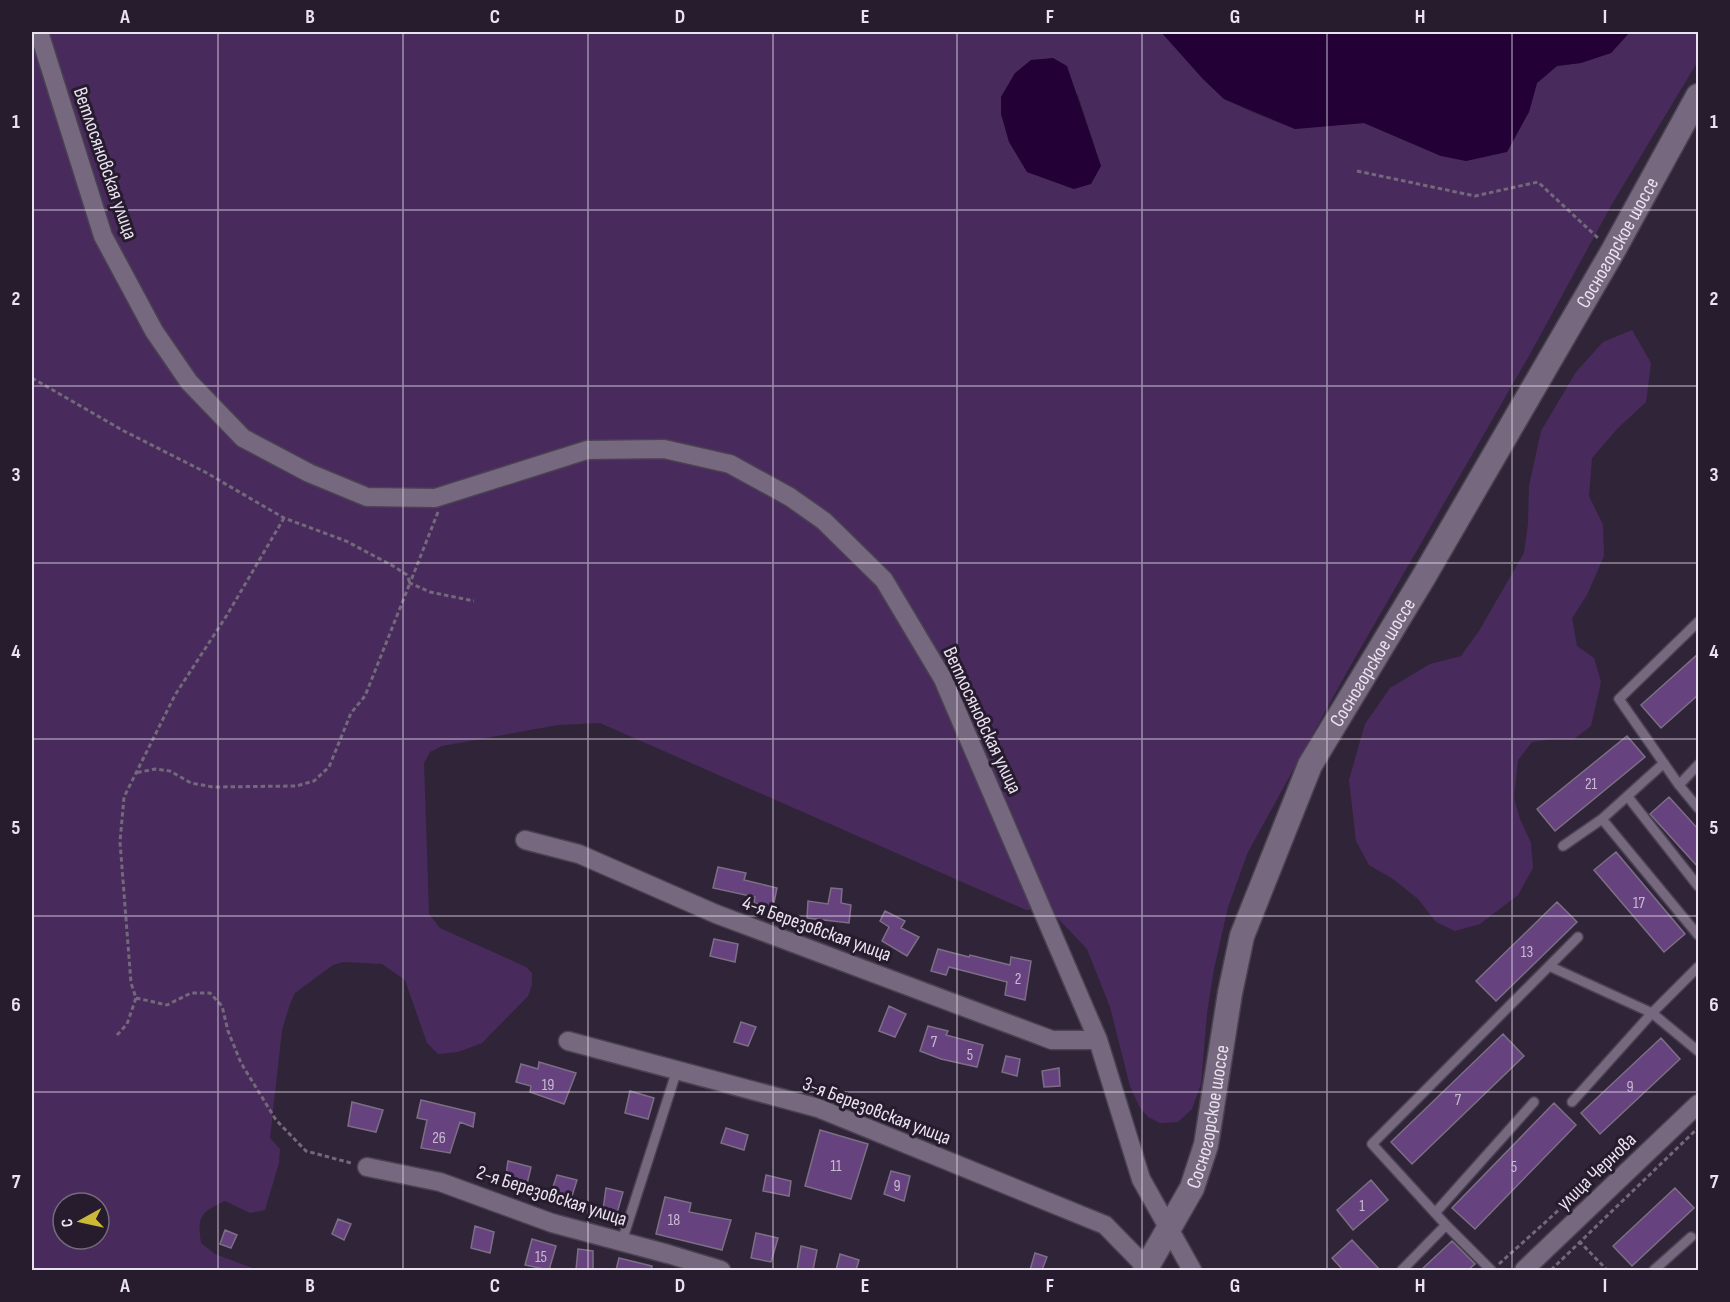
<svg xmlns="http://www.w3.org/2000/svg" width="1730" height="1302" viewBox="0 0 1730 1302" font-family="'Sofia Sans Condensed',sans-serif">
<rect width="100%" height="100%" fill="#302538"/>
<path fill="#482b5c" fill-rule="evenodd" d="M32,32H1161L1203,79L1224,99L1252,112L1295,129L1364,123L1441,156L1529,112L1537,83L1557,66L1581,63L1611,53L1630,32H1698V61L1612,204L1530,354L1348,670L1248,852L1228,907L1214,969L1207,1013L1201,1084L1192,1109L1178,1122L1160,1123L1148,1117L1139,1106L1130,1086L1110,1007L1087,949L1048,908L1026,910L600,723L558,725L442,746L430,752L424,763L429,914L440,928L526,967L532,973V985L528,996L482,1043L458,1052L438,1054L427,1043L405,980L382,964L343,962L333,965L295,993L290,1004L282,1030L270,1138L280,1149L279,1163L265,1210L250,1213L225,1201C201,1212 197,1216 201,1243L215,1254L257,1270H32ZM1015,73L1078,95L1101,166L1074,189L1027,172L1001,114V97ZM63,1203H99V1239H63Z
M1632,330L1651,363L1646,402L1618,428L1592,458L1589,496L1603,525L1604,556L1587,595L1572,618L1577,646L1594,658L1601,682L1591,726L1574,739H1551L1532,742L1518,760L1514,798L1520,819L1531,843L1533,868L1518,895L1480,924L1455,931L1436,922L1418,899L1393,879L1369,865L1356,841L1349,780L1365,724L1390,688L1430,664L1461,656L1479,631L1524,553L1528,524L1529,486L1541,431L1576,372L1603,342Z"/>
<path fill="#230036" d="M1161,32H1630L1611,53L1581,63L1557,66L1537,83L1529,112L1507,152L1466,161L1441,156L1364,123L1295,129L1224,99L1203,79Z
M1053,58L1067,66L1101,166L1091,184L1074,189L1027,172L1009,142L1001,114V97L1015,73L1031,60Z"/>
<path fill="#66437e" stroke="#7c6f85" stroke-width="1.5" d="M1698,654V695L1661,728L1641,705Z
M1627,736L1645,757L1555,831L1537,809Z
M1669,797L1698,829V867L1650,814Z
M1616,852L1685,934L1664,952L1594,870Z
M718,867L746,873L744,880L777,888L773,907L754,903L755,897L713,888Z
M831,888L842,889L841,903L851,905L849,923L807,918L808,901L828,904Z
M1557,902L1577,922L1496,1001L1476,981Z
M885,911L905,921L901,928L919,937L907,956L882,941L889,927L880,921Z
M714,939L738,944L735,962L710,956Z
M938,949L969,957L970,955L1010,965L1011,957L1031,961L1025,1000L1005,995L1007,982L949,967L946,975L931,971Z
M889,1006L906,1014L895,1037L879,1031Z
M741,1022L756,1027L748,1046L734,1042Z
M928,1026L948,1031L946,1035L983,1045L977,1067L941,1059L920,1051Z
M1503,1034L1524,1056L1412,1164L1391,1142Z
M1661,1038L1680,1059L1600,1134L1581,1113Z
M1006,1056L1020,1059L1017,1076L1002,1072Z
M539,1062L576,1073L564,1104L530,1092L531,1086L516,1082L521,1064L538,1069Z
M1059,1068L1060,1086L1044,1087L1042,1071Z
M630,1091L654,1098L648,1119L625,1113Z
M421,1100L475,1113L473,1127L460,1122L450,1153L421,1148L427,1120L417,1118Z
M352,1102L383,1110L376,1132L348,1126Z
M1554,1103L1576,1125L1475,1229L1452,1208Z
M726,1128L748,1135L744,1150L721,1143Z
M820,1130L868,1144L851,1199L805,1186Z
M508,1161L531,1167L526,1188L505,1182Z
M891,1171L910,1176L904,1201L884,1194Z
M557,1175L577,1180L572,1196L551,1193Z
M766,1175L791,1181L789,1196L763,1191Z
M1371,1180L1388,1200L1353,1230L1337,1210Z
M606,1188L623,1192L617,1213L603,1210Z
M1675,1188L1694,1208L1632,1266L1613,1246Z
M665,1197L691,1203L689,1212L731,1220L722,1250L656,1234Z
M338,1219L351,1224L344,1240L332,1234Z
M475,1226L494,1232L490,1253L471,1248Z
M225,1230L237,1235L231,1248L220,1244Z
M756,1233L778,1238L771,1262L751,1258Z
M532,1239L556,1246L549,1270L525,1265Z
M1352,1240L1380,1270H1343L1332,1258Z
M1452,1241L1475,1264L1468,1270H1421Z
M801,1246L817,1250L813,1270H797Z
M578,1249L593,1251V1269L591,1270H576Z
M1035,1253L1047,1257L1042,1270H1030Z
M840,1254L859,1260L856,1270H836Z
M619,1258L652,1266L651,1270H616Z"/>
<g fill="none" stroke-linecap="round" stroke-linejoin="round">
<defs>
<path id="service" d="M1698,622L1619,699L1679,785L1698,808
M1679,785L1698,765
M1628,797L1698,886
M1602,819L1698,935
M1563,846L1602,819L1664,763
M1549,966L1652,1013L1698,1051
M1572,1102L1652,1013L1698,967
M1435,1213L1534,1102
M622,1241L677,1070
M1402,1270L1446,1225
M1491,1270L1446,1225L1372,1144L1578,937
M1654,1270L1691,1237"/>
<path id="minor" d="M39,32L103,236L154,331L189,382L243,438L309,473L367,497L435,498L587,450L664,449L730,464L790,497L824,521L884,580L943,679L1098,1040L1141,1179L1192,1270
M525,840L579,854L716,914L1052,1040H1098
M568,1041L818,1108L1105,1225L1147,1268
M367,1167L440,1182L552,1223L668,1254L721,1270
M1524,1270L1698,1104"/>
<g id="secondary">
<path id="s1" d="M1145,1270L1192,1188L1206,1145L1230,993L1242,936L1310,765L1423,578L1613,251L1698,96"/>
</g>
</defs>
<use href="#service" stroke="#4a4151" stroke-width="12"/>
<use href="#minor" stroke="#4a4151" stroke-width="21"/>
<use href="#secondary" stroke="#4a4151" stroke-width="27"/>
<path stroke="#726979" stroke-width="3" stroke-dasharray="4.5 3" stroke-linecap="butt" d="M1357,171L1475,196L1538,182L1598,238
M32,378L122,430L205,472L284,518L346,541L395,567L407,575L410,583L365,696L351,713L329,767L314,781L296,786L213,787L191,783L170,771L155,769L135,773
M438,512L410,583L430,592L474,601
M136,998L167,1005L191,993H210L222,1006L228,1031L241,1063L276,1120L306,1151L351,1163
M117,1035L127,1024L136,998L131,983L120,842L124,797L175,695L227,615L284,518
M1579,1241L1607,1270
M1499,1264L1592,1180
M1551,1270L1698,1128"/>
<use href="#service" stroke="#76697f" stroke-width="9"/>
<use href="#minor" stroke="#76697f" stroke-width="18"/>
<use href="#secondary" stroke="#76697f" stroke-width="24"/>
</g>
<path fill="none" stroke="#e9e2ef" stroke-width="1.5" stroke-opacity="0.55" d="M218,32V1270M403,32V1270M588,32V1270M773,32V1270M957,32V1270M1142,32V1270M1327,32V1270M1512,32V1270M32,210H1698M32,386H1698M32,563H1698M32,739H1698M32,916H1698M32,1092H1698"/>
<g text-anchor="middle" stroke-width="6" stroke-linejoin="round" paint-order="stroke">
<g font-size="16" fill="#c8bad3">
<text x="1591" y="789">21</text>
<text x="1639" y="908">17</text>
<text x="1527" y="957">13</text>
<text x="1018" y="984">2</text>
<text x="934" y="1047">7</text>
<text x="970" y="1060">5</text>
<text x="548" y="1090">19</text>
<text x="1630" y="1092">9</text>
<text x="1458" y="1105">7</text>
<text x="439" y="1143">26</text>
<text x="836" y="1171">11</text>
<text x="1514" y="1172">5</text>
<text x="897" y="1191">9</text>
<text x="1362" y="1211">1</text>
<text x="674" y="1225">18</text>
<text x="541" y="1262">15</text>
</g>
<g font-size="20" fill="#e9e2ef" stroke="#261c2e">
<text transform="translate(106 163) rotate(71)" y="7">Ветлосяновская улица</text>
<text dy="7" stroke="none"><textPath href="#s1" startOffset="1142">Сосногорское шоссе</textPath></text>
<text dy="7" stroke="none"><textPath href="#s1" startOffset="656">Сосногорское шоссе</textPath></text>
<text transform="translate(983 720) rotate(65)" y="7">Ветлосяновская улица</text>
<text transform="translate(817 928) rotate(20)" y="7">4-я Березовская улица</text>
<text transform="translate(877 1110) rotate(21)" y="7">3-я Березовская улица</text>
<text dy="7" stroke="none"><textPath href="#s1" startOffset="168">Сосногорское шоссе</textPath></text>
<text transform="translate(1596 1171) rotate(-44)" y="7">улица Чернова</text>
<text transform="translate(552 1195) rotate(18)" y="7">2-я Березовская улица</text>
</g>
</g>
<rect width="1730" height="1302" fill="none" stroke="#261c2e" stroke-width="66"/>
<g transform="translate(81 1221) rotate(262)"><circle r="28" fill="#261c2e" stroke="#746b7b" stroke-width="1.5"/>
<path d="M0-4.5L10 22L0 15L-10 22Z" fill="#ccb938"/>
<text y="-9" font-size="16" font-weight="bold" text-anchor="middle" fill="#e9e2ef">С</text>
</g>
<rect x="33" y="33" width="1664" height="1236" fill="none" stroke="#e9e2ef" stroke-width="2"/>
<g font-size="20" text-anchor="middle" font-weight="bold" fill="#e9e2ef">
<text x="125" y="23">A</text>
<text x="310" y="23">B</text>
<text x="495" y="23">C</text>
<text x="680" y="23">D</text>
<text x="865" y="23">E</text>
<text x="1050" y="23">F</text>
<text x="1235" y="23">G</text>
<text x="1420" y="23">H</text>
<text x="1605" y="23">I</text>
<text x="16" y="128">1</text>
<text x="1714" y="128">1</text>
<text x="16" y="305">2</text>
<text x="1714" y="305">2</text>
<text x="16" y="481">3</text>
<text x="1714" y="481">3</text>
<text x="16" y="658">4</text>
<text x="1714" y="658">4</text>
<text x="16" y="834">5</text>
<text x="1714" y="834">5</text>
<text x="16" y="1011">6</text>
<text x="1714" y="1011">6</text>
<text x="16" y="1188">7</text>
<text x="1714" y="1188">7</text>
<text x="125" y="1292">A</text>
<text x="310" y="1292">B</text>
<text x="495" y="1292">C</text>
<text x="680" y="1292">D</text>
<text x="865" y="1292">E</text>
<text x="1050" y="1292">F</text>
<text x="1235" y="1292">G</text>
<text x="1420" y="1292">H</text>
<text x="1605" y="1292">I</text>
</g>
</svg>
